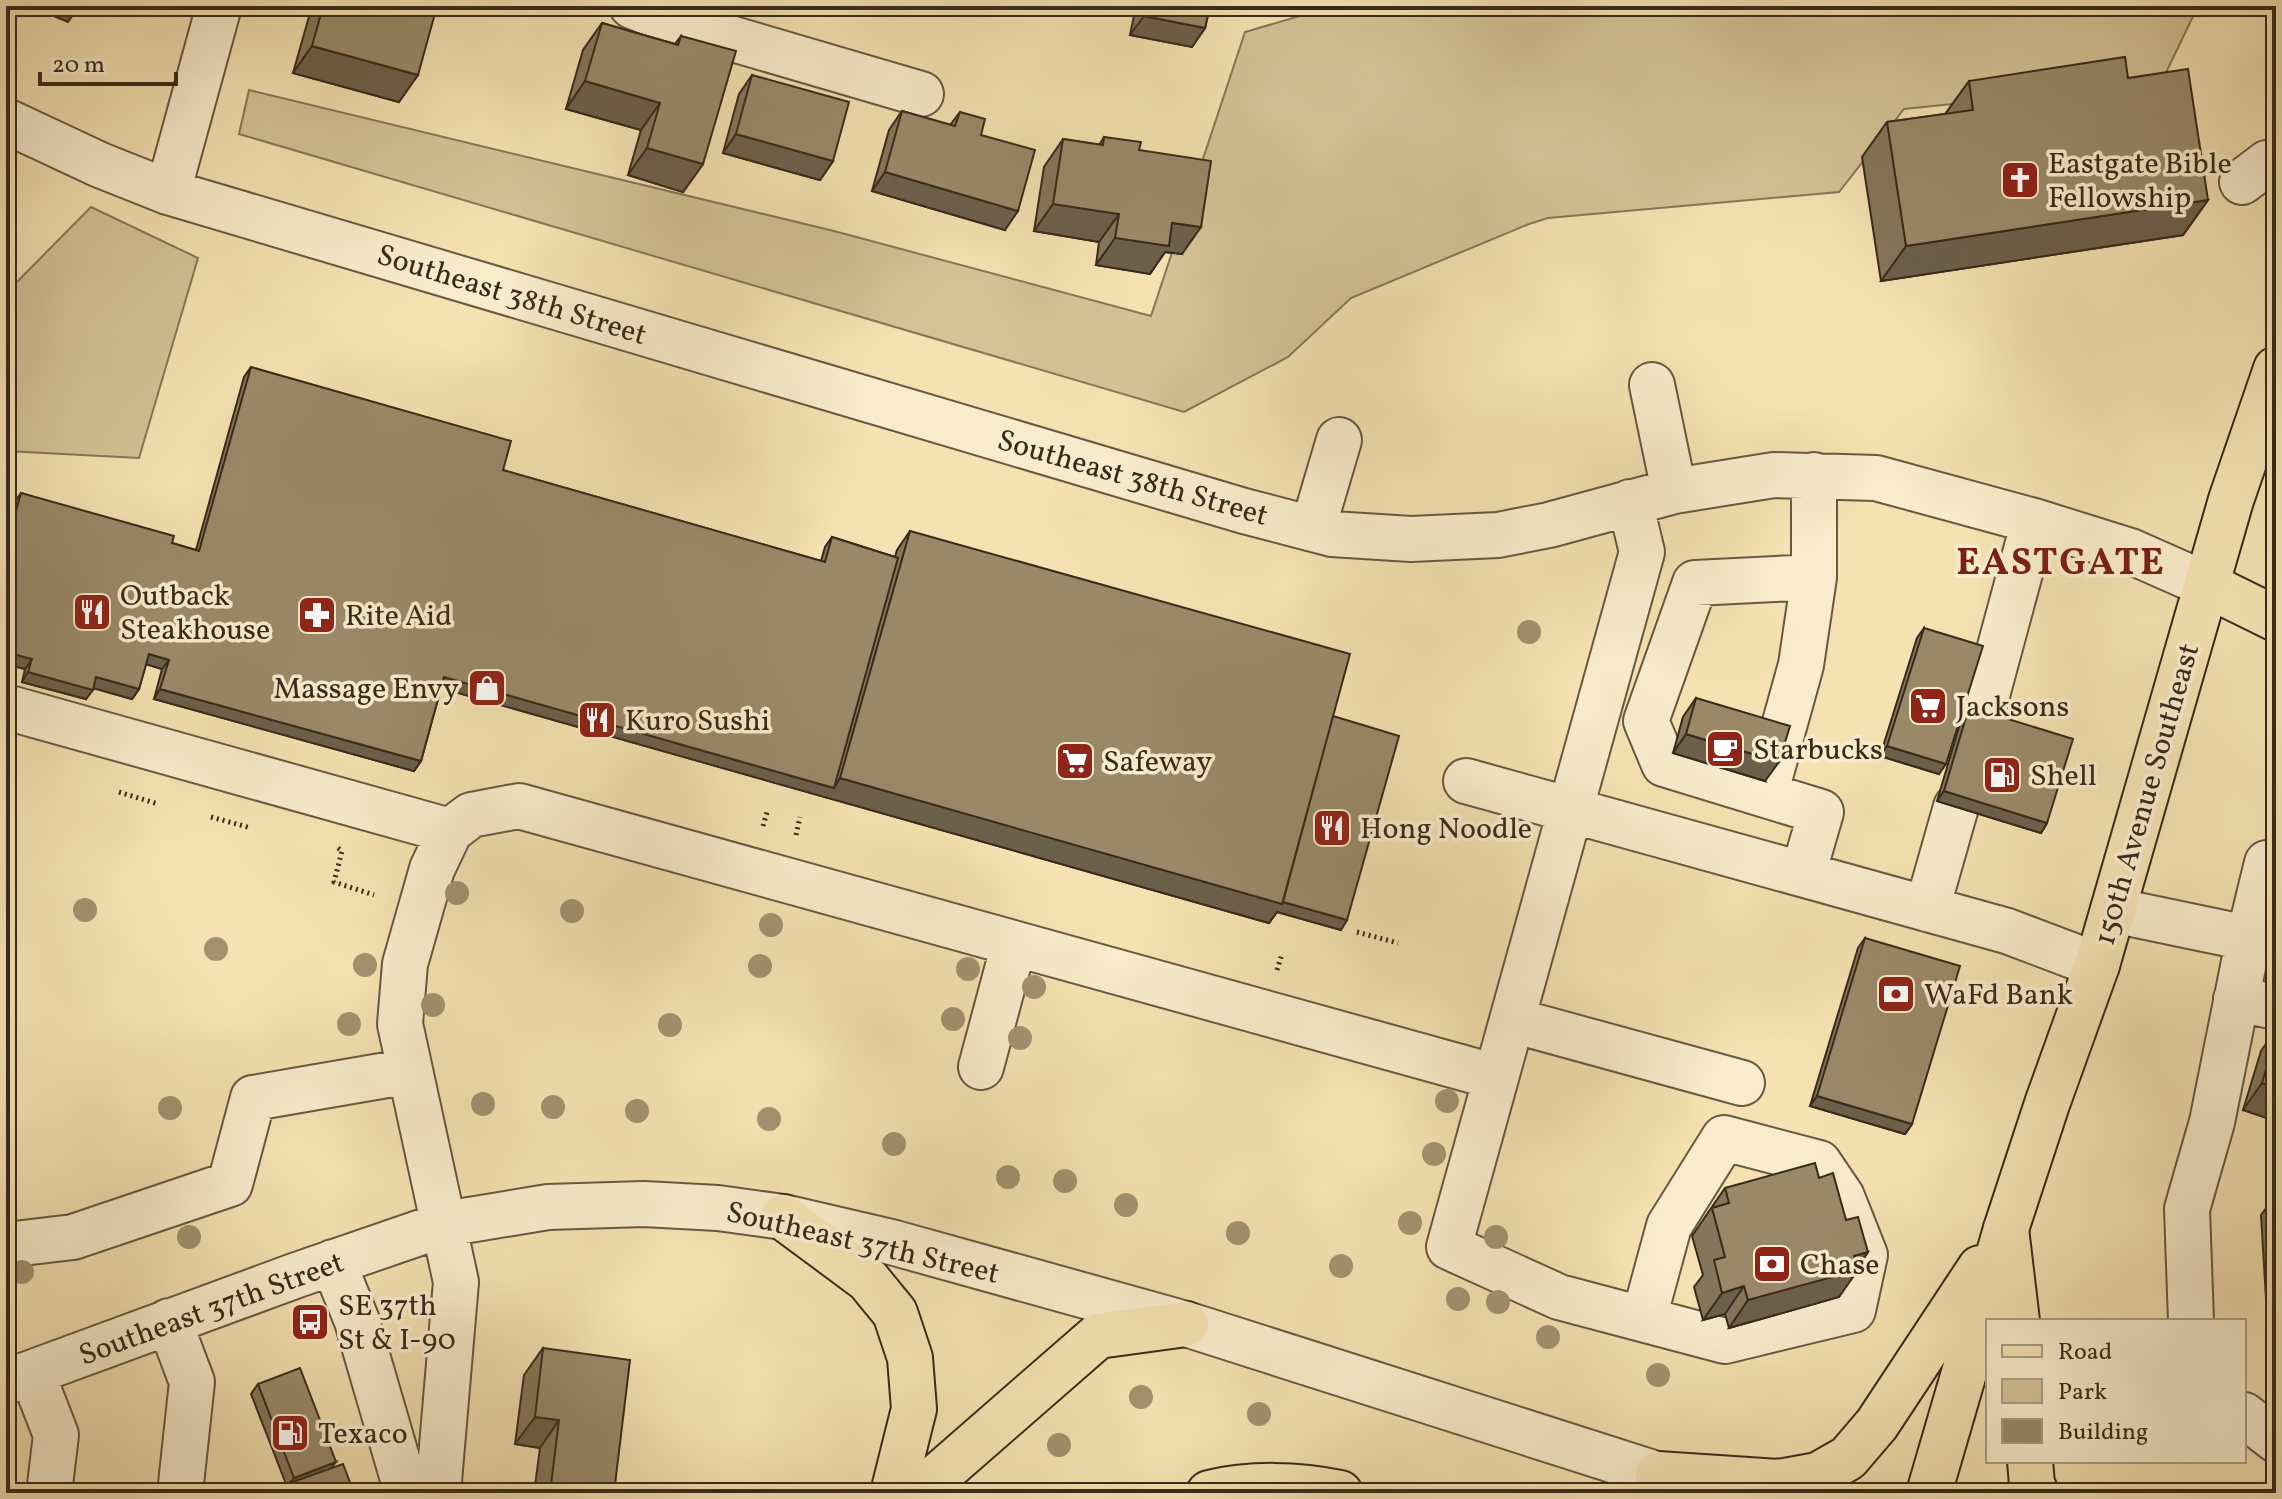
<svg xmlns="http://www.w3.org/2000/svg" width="2282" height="1499" viewBox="0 0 2282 1499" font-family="Vollkorn,serif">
<rect width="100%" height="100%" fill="#f5e1b1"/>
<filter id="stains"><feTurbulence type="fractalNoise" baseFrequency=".0025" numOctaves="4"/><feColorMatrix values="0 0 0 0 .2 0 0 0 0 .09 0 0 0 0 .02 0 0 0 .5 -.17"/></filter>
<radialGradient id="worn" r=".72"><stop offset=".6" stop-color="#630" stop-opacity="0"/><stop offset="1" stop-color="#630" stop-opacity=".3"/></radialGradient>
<path fill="#d5c297" stroke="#867658" stroke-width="2" d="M1334,6H2198L2161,83L1904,109L1839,192L1548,218L1529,224L1351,298L1288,357L1184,412L239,134L249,90L834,231L1151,316L1245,32Z
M91,207L198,258L139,458L6,451V293Z"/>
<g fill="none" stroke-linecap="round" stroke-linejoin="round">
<defs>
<path id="minor" d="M632,6L665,19L921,94
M6,121L100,165L168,192L1244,511L1332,534L1411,539L1498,535L1549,525L1674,491L1774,475L1876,478L2034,521L2130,551L2207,585
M2242,182L2267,163H2276
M168,192L219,6
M1652,385L1674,491
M1630,502L1642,552L1449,1247L1559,1297L1725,1341L1853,1310L1865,1255L1842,1197L1819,1163L1724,1138L1669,1226L1644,1318
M1313,528L1339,440
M6,707L450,831
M1980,721L2034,521
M1466,781L2007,931L2097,965
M1768,784L1801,665L1814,577V475
M1803,874L1821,812L1664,764L1646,721L1695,583L1814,577
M1927,909L1956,807
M2113,910L2276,944
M2236,999L2276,1007
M1512,1020L1742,1083
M981,1067L1014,944
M6,1245L73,1237L230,1184L253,1098L410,1071
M333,1262L357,1321L407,1493
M169,1321L192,1382L180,1493
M2191,1321L2187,1209L2212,1122L2249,937L2267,863L2276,865
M32,1373L56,1435L49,1493
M6,1382L297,1275L445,1224L548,1207L644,1204L718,1208L783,1217L895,1243L1186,1324L1694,1486
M2244,1415L2276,1440
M438,1493L456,1282L400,1024L405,964L432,869L450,831L471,815L519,806L1496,1077"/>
<path id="major" d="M2207,585L2276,619
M1658,1474L1778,1482L1818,1475L1848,1458L1877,1424L1980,1268
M1929,1493L2006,1229L2047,1104L2097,965L2231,500L2276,369"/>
<path id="highway" d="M783,1217L868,1280L895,1313L910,1358L914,1409L893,1493
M2006,1229L2017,1321
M2030,1461L2032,1484L2036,1493
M918,1493L1098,1336L1186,1324
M1209,1493C1250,1483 1299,1484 1340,1493"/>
</defs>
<use href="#minor" stroke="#675840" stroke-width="48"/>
<use href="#major" stroke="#382a1a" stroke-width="48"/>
<use href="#highway" stroke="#382a1a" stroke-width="48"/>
<path stroke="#382a1a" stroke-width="5" stroke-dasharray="2 4" stroke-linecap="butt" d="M119,792L158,804
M211,817L251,828
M763,826L768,809
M796,835L800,817
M338,848L342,851L334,882L374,895
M1357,932L1398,943
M1277,970L1282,954"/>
<use href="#minor" stroke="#f8eccc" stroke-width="44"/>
<use href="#major" stroke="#f5e1b1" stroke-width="44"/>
<use href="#highway" stroke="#f5e1b1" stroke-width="44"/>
</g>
<g fill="#a2916f">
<circle cx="1529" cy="632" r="12"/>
<circle cx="457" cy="893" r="12"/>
<circle cx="85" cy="910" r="12"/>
<circle cx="572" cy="911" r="12"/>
<circle cx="771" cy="925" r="12"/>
<circle cx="216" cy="949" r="12"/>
<circle cx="365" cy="965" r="12"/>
<circle cx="760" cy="966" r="12"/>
<circle cx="968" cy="969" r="12"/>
<circle cx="1034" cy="987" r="12"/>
<circle cx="433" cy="1005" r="12"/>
<circle cx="953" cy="1019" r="12"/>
<circle cx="349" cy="1024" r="12"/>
<circle cx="670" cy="1025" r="12"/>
<circle cx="1020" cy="1038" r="12"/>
<circle cx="1447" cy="1101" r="12"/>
<circle cx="483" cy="1104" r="12"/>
<circle cx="553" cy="1107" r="12"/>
<circle cx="170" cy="1108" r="12"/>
<circle cx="637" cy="1111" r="12"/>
<circle cx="769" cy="1119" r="12"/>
<circle cx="894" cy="1144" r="12"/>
<circle cx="1434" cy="1154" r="12"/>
<circle cx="1008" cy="1177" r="12"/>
<circle cx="1065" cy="1181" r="12"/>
<circle cx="1126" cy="1205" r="12"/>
<circle cx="1410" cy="1223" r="12"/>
<circle cx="1238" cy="1233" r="12"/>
<circle cx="189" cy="1237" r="12"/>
<circle cx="1496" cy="1237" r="12"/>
<circle cx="1341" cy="1266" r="12"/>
<circle cx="22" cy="1272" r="12"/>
<circle cx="1458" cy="1299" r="12"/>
<circle cx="1498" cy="1302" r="12"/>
<circle cx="1548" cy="1337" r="12"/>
<circle cx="1658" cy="1375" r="12"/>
<circle cx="1141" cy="1397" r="12"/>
<circle cx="1259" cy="1414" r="12"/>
<circle cx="1059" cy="1445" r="12"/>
</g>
<path fill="#84765a" stroke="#382a1a" stroke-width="2" d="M312,6H437L399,102L293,73Z
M1136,6H1210L1205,28L1192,47L1130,35Z
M602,23L675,44L681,36L703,164L683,192L628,175L641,130L566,109L583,50Z
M752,75L833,161L820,180L723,153L739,94Z
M1969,81L2208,200L2183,235L1881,281L1862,157L1887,122L1945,114Z
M902,111L950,125L960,112L981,135L1005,230L872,191L889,130Z
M1104,137L1139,150L1182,254L1165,252L1150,274L1096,265L1099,242L1034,231L1044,167L1063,139L1099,145Z
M251,367L503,470L821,561L825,547L832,537L895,557L897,550L910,531L1333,716L1341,930L1277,912L1269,923L441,688L421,761L414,771L154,699L162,669L146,664L139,689L132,699L93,688L86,699L22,682L25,669L6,664V532L14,503L21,493L172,543L196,550L244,377Z
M1924,628L1939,774L1880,756L1917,638Z
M1696,698L1765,781L1673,753L1683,717Z
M1969,707L2047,823L2041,833L1937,801L1962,717Z
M1865,938L1912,1124L1905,1134L1810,1106L1858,948Z
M2276,950V989L2268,987Z
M2276,1029V1121L2243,1110L2261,1051Z
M1819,1178L1868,1252L1839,1297L1729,1328L1725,1314L1703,1320L1694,1287L1703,1275L1692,1236L1725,1188Z
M2276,1195V1365L2270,1366L2261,1215Z
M543,1348L614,1493H534L540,1448L515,1444L524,1375Z
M258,1384L336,1462L286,1484L251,1394Z"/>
<path fill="#6c604a" stroke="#382a1a" stroke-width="2" d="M30,6H79L68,22Z
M1144,16L1205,28L1192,47L1130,35Z
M312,46L418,75L399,102L293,73Z
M585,81L660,103L641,130L566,109Z
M736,134L833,161L820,180L723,153Z
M647,148L703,164L683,192L628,175Z
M885,172L1018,211L1005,230L872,191Z
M2208,200L2183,235L1881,281L1906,246Z
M1053,204L1119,214L1099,242L1034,231Z
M1172,223L1201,227L1182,254L1165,252L1150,274L1096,265L1115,238Z
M6,652L32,659L25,669L6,664Z
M149,654L169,660L162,669L142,663Z
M28,672L93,690L86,699L22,682Z
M96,677L139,689L132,699L89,687Z
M444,677L834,788L840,778L1347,920L1341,930L1277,912L1269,923L437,687Z
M160,689L421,761L414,771L154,699Z
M1686,734L1779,762L1765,781L1673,753Z
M1887,746L1946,764L1939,774L1880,756Z
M1944,791L2047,823L2041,833L1937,801Z
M2275,977L2276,978V989L2268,987Z
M2262,1083L2276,1087V1121L2243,1110Z
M1817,1096L1912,1124L1905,1134L1810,1106Z
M1868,1252L1855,1271L1858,1270L1839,1297L1729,1328L1748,1300L1854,1256Z
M1744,1286L1725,1314L1703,1320L1722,1293Z
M2276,1357V1365L2270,1366Z
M535,1417L559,1420L540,1448L515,1444Z
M336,1462L329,1471L287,1487L294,1478Z"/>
<path fill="#9a8969" stroke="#382a1a" stroke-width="2" d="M323,6H437L418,75L312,46Z
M1146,6H1210L1205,28L1144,16Z
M602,23L678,45L681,36L736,51L703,164L647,148L660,103L585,81Z
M2125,57L2128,78L2188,69L2208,200L1906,246L1887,122L1973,110L1969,81Z
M752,75L849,102L833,161L736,134Z
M902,111L955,126L960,112L985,119L981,135L1035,150L1018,211L885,172Z
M1104,137L1141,142L1139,150L1211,161L1201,227L1172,223L1169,246L1115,238L1119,214L1053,204L1063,139L1103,145Z
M251,367L511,441L503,470L825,562L832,537L898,558L834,788L444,677L421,761L160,689L169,660L149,654L139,689L96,677L93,690L28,672L32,659L6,652V547L21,493L174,536L172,543L199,551Z
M910,531L1350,654L1282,904L840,778Z
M1924,628L1983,646L1946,764L1887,746Z
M1696,698L1790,726L1779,762L1686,734Z
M1969,707L2073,739L2047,823L1944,791Z
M1333,716L1399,736L1347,920L1283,902Z
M1865,938L1960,966L1912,1124L1817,1096Z
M2276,1036V1087L2262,1083Z
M1815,1163L1819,1178L1833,1173L1846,1220L1858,1217L1868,1252L1854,1256L1858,1270L1748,1300L1744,1286L1722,1293L1714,1260L1725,1257L1712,1208L1729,1203L1725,1188Z
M543,1348L630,1360L614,1493H550L559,1420L535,1417Z
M300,1368L336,1462L294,1478L258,1384Z
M343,1464L354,1493H262Z"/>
<defs>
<symbol id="church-square" viewBox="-11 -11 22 22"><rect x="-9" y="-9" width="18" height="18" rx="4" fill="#8f2418" stroke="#f8eccc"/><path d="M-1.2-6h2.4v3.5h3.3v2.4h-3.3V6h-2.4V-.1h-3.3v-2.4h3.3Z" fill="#fff"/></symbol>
<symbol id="restaurant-square" viewBox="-11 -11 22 22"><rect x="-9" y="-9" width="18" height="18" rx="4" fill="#8f2418" stroke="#f8eccc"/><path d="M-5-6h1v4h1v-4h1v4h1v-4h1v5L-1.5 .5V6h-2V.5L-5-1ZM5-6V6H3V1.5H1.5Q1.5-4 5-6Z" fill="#fff"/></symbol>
<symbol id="pharmacy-square" viewBox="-11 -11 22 22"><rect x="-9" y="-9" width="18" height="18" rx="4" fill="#8f2418" stroke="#f8eccc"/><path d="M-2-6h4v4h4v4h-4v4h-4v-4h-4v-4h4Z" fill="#fff"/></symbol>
<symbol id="shop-square" viewBox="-11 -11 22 22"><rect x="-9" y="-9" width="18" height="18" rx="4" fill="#8f2418" stroke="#f8eccc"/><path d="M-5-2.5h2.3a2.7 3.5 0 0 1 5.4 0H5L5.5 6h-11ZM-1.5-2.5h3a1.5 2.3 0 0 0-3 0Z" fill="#fff"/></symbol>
<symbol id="supermarket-square" viewBox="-11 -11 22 22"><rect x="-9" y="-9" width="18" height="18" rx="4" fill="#8f2418" stroke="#f8eccc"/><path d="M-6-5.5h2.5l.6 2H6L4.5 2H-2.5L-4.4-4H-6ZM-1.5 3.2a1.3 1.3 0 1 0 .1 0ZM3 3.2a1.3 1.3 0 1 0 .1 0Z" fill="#fff"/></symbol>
<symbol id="cafe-square" viewBox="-11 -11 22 22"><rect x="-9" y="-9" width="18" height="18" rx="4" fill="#8f2418" stroke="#f8eccc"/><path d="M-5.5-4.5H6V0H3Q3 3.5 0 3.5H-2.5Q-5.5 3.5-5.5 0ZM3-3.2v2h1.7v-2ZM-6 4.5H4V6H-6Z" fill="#fff"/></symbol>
<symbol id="fuel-square" viewBox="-11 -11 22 22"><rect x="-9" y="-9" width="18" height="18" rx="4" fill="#8f2418" stroke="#f8eccc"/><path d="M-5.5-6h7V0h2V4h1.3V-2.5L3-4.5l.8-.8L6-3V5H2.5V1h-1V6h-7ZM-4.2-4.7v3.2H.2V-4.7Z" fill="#fff"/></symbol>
<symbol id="bank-square" viewBox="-11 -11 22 22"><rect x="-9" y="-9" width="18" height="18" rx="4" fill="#8f2418" stroke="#f8eccc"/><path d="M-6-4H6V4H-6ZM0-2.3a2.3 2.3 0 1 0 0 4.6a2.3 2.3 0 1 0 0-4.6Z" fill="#fff"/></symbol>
<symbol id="bus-square" viewBox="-11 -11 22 22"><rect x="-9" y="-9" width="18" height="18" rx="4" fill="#8f2418" stroke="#f8eccc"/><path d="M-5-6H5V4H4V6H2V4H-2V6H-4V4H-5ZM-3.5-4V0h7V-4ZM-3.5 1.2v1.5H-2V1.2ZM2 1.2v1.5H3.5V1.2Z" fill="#fff"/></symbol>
</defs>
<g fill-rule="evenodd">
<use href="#church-square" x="1998" y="158" width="44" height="44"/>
<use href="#restaurant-square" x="70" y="590" width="44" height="44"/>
<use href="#pharmacy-square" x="295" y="593" width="44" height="44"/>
<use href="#shop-square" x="465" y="666" width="44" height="44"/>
<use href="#supermarket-square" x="1906" y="684" width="44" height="44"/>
<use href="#restaurant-square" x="575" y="698" width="44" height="44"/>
<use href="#cafe-square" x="1703" y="727" width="44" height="44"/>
<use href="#supermarket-square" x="1053" y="739" width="44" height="44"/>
<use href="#fuel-square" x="1980" y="753" width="44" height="44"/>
<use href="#restaurant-square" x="1310" y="806" width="44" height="44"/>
<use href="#bank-square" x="1874" y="972" width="44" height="44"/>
<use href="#bank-square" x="1750" y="1242" width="44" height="44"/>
<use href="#bus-square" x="288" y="1300" width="44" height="44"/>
<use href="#fuel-square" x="268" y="1411" width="44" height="44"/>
</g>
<g text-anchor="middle" stroke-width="7" stroke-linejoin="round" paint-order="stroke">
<g font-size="30" fill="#382a1a" stroke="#f8eccc" text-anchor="start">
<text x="2048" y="173">Eastgate Bible<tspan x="2048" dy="34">Fellowship</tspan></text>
<text x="120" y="605">Outback<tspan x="120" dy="34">Steakhouse</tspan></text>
<text x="345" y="625">Rite Aid</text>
<text x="459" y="698" text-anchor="end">Massage Envy</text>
<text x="1956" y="716">Jacksons</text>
<text x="625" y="730">Kuro Sushi</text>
<text x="1753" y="759">Starbucks</text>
<text x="1103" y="771">Safeway</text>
<text x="2030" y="785">Shell</text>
<text x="1360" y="838">Hong Noodle</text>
<text x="1924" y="1004">WaFd Bank</text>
<text x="1800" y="1274">Chase</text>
<text x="338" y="1315">SE 37th<tspan x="338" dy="34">St &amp; I-90</tspan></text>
<text x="318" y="1443">Texaco</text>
</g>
<g font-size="30" fill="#382a1a" stroke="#f8eccc">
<text transform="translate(512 294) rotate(17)" y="10">Southeast 38th Street</text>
<text transform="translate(1133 477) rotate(16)" y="10">Southeast 38th Street</text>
<text transform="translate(2146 794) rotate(-74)" y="10">150th Avenue Southeast</text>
<text transform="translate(863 1242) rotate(13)" y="10">Southeast 37th Street</text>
<text transform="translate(211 1308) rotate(-20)" y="10">Southeast 37th Street</text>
</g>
<g font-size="38" font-weight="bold" letter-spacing="2" fill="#7a1f14" stroke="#f8eccc">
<text x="2061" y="574">EASTGATE</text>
</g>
</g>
<rect width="2282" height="1499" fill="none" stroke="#f5e1b1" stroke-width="32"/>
<rect x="8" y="8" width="2266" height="1483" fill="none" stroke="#382a1a" stroke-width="4"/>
<rect x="16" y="16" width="2250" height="1467" fill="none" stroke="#382a1a" stroke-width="2"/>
<rect x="1986" y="1319" width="260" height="144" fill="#f8eccc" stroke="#ab9e85" stroke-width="2"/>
<rect x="2002" y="1345" width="40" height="12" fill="#f5e1b1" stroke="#ab9e85" stroke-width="2"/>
<text x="2058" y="1359" font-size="24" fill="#382a1a">Road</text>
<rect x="2002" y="1379" width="40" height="24" fill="#d5c297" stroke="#ab9e85" stroke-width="2"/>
<text x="2058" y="1399" font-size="24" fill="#382a1a">Park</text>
<rect x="2002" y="1419" width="40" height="24" fill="#9a8969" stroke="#ab9e85" stroke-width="2"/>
<text x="2058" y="1439" font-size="24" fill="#382a1a">Building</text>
<path d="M40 72v12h136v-12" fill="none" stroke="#382a1a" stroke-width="4"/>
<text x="52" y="72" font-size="24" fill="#382a1a" stroke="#f8eccc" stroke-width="6" paint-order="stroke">20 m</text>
<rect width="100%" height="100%" filter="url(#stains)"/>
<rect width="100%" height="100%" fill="url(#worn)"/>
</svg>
